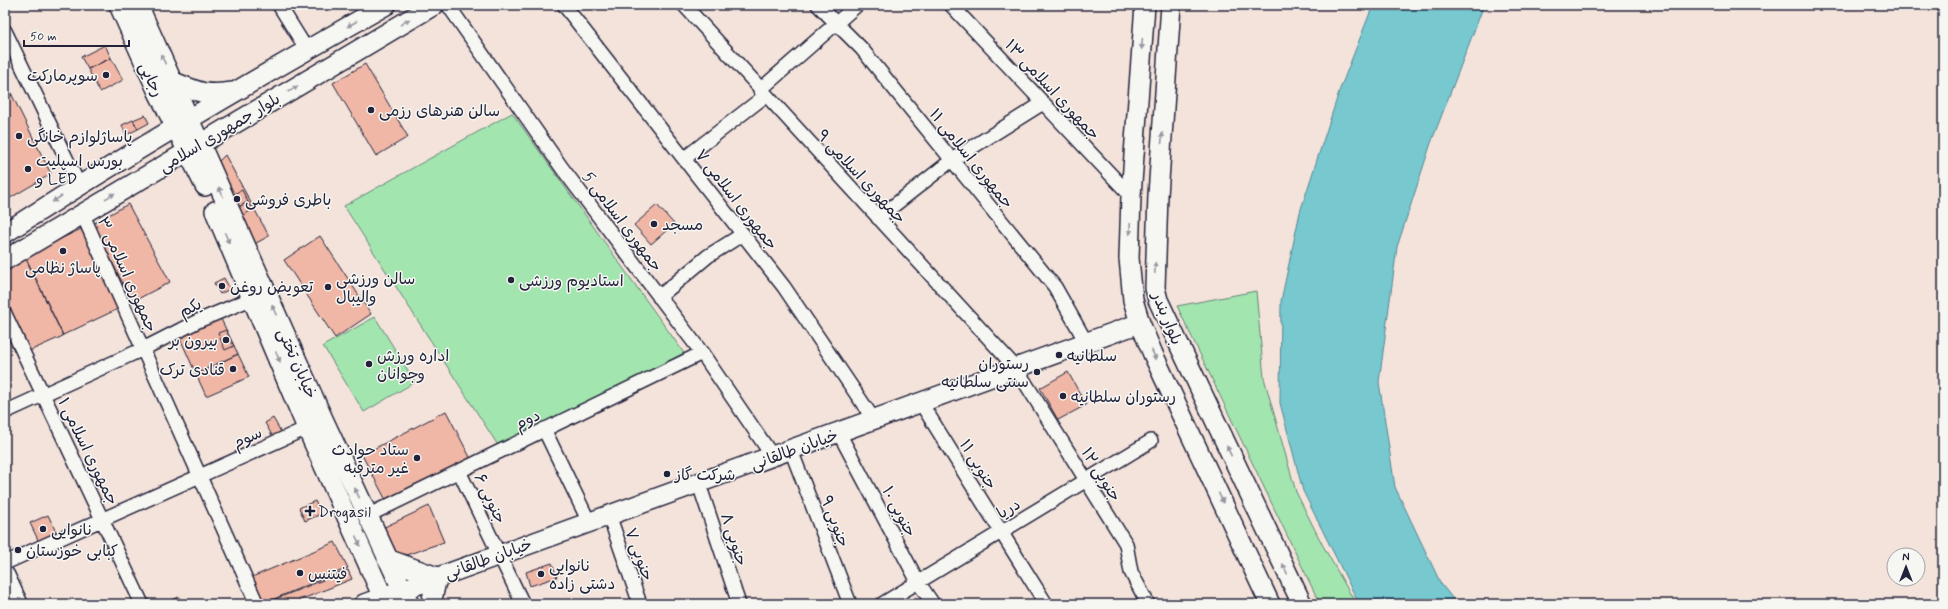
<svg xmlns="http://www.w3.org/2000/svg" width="1948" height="609" viewBox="0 0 1948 609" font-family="Mynerve,'Playpen Sans Arabic',sans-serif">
<rect width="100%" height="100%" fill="#f4e3db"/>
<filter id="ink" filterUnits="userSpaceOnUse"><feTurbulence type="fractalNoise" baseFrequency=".025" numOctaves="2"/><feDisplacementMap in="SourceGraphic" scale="8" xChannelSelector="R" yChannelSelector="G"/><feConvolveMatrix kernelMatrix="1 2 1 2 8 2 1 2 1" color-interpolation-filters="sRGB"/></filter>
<g filter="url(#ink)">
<path fill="#a3e5af" stroke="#628475" d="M512,113L684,353L501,450L344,206Z
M1256,291L1264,378L1296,492L1322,544L1356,604H1320L1177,306Z
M375,317L415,382L364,412L323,346Z"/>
<path fill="#77c8cf" stroke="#558694" d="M1373,5H1484L1431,143L1397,247L1379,382L1395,487L1441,584L1457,604H1359L1303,491L1280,403L1281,301L1300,212L1340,89Z"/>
<path fill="#f0b7a6" stroke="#22223b" d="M105,45L111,58L88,69L81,57Z
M111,58L123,80L100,92L88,69Z
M365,64L408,137L376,156L333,83Z
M5,79L12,95L5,98Z
M12,95L51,174L5,201V98Z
M145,115L149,123L138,129L133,120Z
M133,120L138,129L126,135L122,125Z
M225,155L269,236L249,247L217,163Z
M242,190L248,202L233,210L227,197Z
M248,202L252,210L238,218L233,210Z
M128,204L170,282L132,302L93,224Z
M657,205L674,224L651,244L634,225Z
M81,229L120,308L63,335L25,256Z
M320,236L371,314L335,338L284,260Z
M25,257L63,336L25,353L5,309V267Z
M224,278L230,289L220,294L214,283Z
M220,317L238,354L196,374L179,336Z
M226,330L234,346L225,350L218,333Z
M238,354L249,377L206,396L196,374Z
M1068,372L1086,405L1058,420L1040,388Z
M446,411L472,461L388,504L362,455Z
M273,418L281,432L273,437L265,423Z
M315,501L321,514L305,521L299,508Z
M429,506L444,542L406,555L391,553L376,531Z
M48,515L57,534L39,542L30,523Z
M335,542L348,568L262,604L252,577Z
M552,563L557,577L530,586L526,572Z
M348,570L352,579L290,604H263Z
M179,597L182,604H162Z"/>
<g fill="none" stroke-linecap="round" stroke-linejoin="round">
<defs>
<path id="street" d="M279,5L307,50
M448,5L562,168L702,353L773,457
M564,5L784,287L874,420
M684,5L1016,368L1126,544L1131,572L1148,604
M818,5L861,48L1055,287L1086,342
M951,5L1131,196
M5,31L79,185
M760,90L857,5
M685,158L765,96
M82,213L257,604
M878,218L952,160L1043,103
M659,297L708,256L743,234
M5,314L142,604
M921,403L1046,604
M5,412L143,349L198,321L253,298
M544,429L589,522
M839,433L918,582L933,604
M791,450L850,604
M459,471L523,604
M699,484L739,604
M609,515L640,604
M367,516L702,353
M5,563L307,428
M882,604L1151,441"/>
<path id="secondary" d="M119,5L158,92L205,186
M138,5L323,419L409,604
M1145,5L1131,196L1129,258L1133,300L1140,323L1153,354L1270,604
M1171,5L1158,195L1155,288L1158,300L1302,604
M174,82C198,92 206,96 233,92
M215,211L307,428L386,604
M5,233C129,153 257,78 386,5
M5,260L434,5
M387,559L437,577L431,604
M5,576L18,604
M364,604L1140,323"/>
</defs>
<use href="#street" stroke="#22223b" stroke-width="16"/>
<use href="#secondary" stroke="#22223b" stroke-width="22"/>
<use href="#street" stroke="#f6f6f2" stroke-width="13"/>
<use href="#secondary" stroke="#f6f6f2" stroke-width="19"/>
</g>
<defs><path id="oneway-solid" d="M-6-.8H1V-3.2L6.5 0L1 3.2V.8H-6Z"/></defs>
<g fill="#9797a0">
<use href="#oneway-solid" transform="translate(405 22) rotate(-31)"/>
<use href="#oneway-solid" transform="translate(352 24) rotate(150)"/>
<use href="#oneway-solid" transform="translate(1142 44) rotate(94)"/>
<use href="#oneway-solid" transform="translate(163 59) rotate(-115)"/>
<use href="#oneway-solid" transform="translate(293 89) rotate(-30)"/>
<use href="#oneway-solid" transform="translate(1162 138) rotate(-86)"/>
<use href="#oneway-solid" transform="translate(221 192) rotate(-114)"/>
<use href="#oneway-solid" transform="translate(110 196) rotate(-31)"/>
<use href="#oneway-solid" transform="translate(57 199) rotate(147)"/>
<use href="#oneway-solid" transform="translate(1130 229) rotate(92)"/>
<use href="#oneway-solid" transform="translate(227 238) rotate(67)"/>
<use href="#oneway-solid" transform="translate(1155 268) rotate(-88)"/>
<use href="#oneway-solid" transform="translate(274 310) rotate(-114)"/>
<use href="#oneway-solid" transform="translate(1154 355) rotate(65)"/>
<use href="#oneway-solid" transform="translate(278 357) rotate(67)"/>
<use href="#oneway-solid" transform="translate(1229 451) rotate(-115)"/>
<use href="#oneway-solid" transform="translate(357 493) rotate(-115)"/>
<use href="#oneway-solid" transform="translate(1221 498) rotate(65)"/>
<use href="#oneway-solid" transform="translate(358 541) rotate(66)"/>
<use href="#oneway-solid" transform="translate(1285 569) rotate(-115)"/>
</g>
</g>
<g fill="#22223b" stroke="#f6f6f2" stroke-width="1.5">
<circle cx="106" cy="75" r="4"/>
<circle cx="371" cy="110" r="4"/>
<circle cx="19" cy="136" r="4"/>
<circle cx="28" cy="169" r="4"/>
<circle cx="237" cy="199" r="4"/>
<circle cx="654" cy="224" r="4"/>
<circle cx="63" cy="251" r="4"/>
<circle cx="511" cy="280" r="4"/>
<circle cx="222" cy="286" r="4"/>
<circle cx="328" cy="287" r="4"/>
<circle cx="226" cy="340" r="4"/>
<circle cx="1059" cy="355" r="4"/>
<circle cx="369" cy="364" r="4"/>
<circle cx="233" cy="369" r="4"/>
<circle cx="1037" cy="372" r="4"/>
<circle cx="1063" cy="396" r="4"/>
<circle cx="417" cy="458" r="4"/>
<circle cx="667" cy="474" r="4"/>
<path d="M308 505h4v4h4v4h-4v4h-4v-4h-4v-4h4z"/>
<circle cx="43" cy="529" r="4"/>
<circle cx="18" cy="550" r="4"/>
<circle cx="300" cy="573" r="4"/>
<circle cx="541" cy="574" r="4"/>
</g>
<g text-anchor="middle" stroke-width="3" stroke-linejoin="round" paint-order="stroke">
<g font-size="16" fill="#22223b" stroke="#f6f6f2" text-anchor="start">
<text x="98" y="81" text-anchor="end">سوپرمارکت</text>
<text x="379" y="116">سالن هنرهای رزمی</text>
<text x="27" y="142">پاساژلوازم خانگی</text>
<text x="36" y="166">بورس اسپلیت<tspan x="36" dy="18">و LED</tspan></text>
<text x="245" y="205">باطری فروشی</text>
<text x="662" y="230">مسجد</text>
<text x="63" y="273" text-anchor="middle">پاساژ نظامی</text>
<text x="336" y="284">سالن ورزشی<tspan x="336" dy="18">والیبال</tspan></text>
<text x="519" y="286">استادیوم ورزشی</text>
<text x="230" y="292">تعویض روغن</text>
<text x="218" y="346" text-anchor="end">بیرون بر</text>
<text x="377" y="361">اداره ورزش<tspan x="377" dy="18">وجوانان</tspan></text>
<text x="1067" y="361">سلطانيه</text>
<text x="1029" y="369" text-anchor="end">رستوران<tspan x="1029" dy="18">سنتی سلطانیه</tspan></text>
<text x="225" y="375" text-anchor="end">قنادی ترک</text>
<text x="1071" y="402">رستوران سلطانیه</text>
<text x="409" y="455" text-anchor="end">ستاد حوادث<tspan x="409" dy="18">غیر مترقبه</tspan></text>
<text x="675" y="480">شرکت گاز</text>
<text x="318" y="517">Drogasil</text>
<text x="51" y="535">نانوایی</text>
<text x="26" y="556">کبابی خوزستان</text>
<text x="549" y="571">نانوایی<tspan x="549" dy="18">دشتی زاده</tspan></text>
<text x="308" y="579">فیتنس</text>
</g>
<g font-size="16" fill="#22223b" stroke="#f6f6f2">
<text transform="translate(152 79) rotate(65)" y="6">رجایی</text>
<text transform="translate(1053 89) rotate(47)" y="6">جمهوری اسلامی ۱۳</text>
<text transform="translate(219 132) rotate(-31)" y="6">بلوار جمهوری اسلامی</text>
<text transform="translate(972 158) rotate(51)" y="6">جمهوری اسلامی ۱۱</text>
<text transform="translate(862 176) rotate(47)" y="6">جمهوری اسلامی ۹</text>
<text transform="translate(737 199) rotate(52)" y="6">جمهوری اسلامی ۷</text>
<text transform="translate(623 221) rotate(53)" y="6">جمهوری اسلامی 5</text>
<text transform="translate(128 274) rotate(66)" y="6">جمهوری اسلامی ۳</text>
<text transform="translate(190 307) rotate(-25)" y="6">یکم</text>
<text transform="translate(1168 318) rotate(68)" y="6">بلوار بندر</text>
<text transform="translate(298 363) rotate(66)" y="6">خیابان تختی</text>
<text transform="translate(527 419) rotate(-26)" y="6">دوم</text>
<text transform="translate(247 437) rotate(-25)" y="6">سوم</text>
<text transform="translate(794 449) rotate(-20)" y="6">خیابان طالقانی</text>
<text transform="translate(89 451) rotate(64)" y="6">جمهوری اسلامی ۱</text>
<text transform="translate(979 464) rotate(58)" y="6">۱۱ جنوبی</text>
<text transform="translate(1102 474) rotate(58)" y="6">۱۲ جنوبی</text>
<text transform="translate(491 498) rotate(65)" y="6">۶ جنوبی</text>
<text transform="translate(1008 508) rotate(-31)" y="6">دریا</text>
<text transform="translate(900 511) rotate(62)" y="6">۱۰ جنوبی</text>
<text transform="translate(836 521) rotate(69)" y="6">۹ جنوبی</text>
<text transform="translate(735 539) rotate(72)" y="6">۸ جنوبی</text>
<text transform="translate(640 554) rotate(70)" y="6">۷ جنوبی</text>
<text transform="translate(488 558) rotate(-20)" y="6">خیابان طالقانی</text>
</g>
</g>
<rect width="1948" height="609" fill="none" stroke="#f6f6f2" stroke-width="20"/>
<rect x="10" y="10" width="1928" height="589" fill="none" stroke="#22223b" stroke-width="1.5" filter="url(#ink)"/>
<g transform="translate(1906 567)"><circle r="19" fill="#f6f6f2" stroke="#a1a1a9"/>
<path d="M0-3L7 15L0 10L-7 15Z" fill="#22223b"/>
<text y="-6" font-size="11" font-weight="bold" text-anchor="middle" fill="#22223b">N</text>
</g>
<path d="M24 40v6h105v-6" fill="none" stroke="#22223b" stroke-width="2"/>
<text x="30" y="40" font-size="12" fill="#22223b" stroke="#f6f6f2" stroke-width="3" paint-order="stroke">50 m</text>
</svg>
